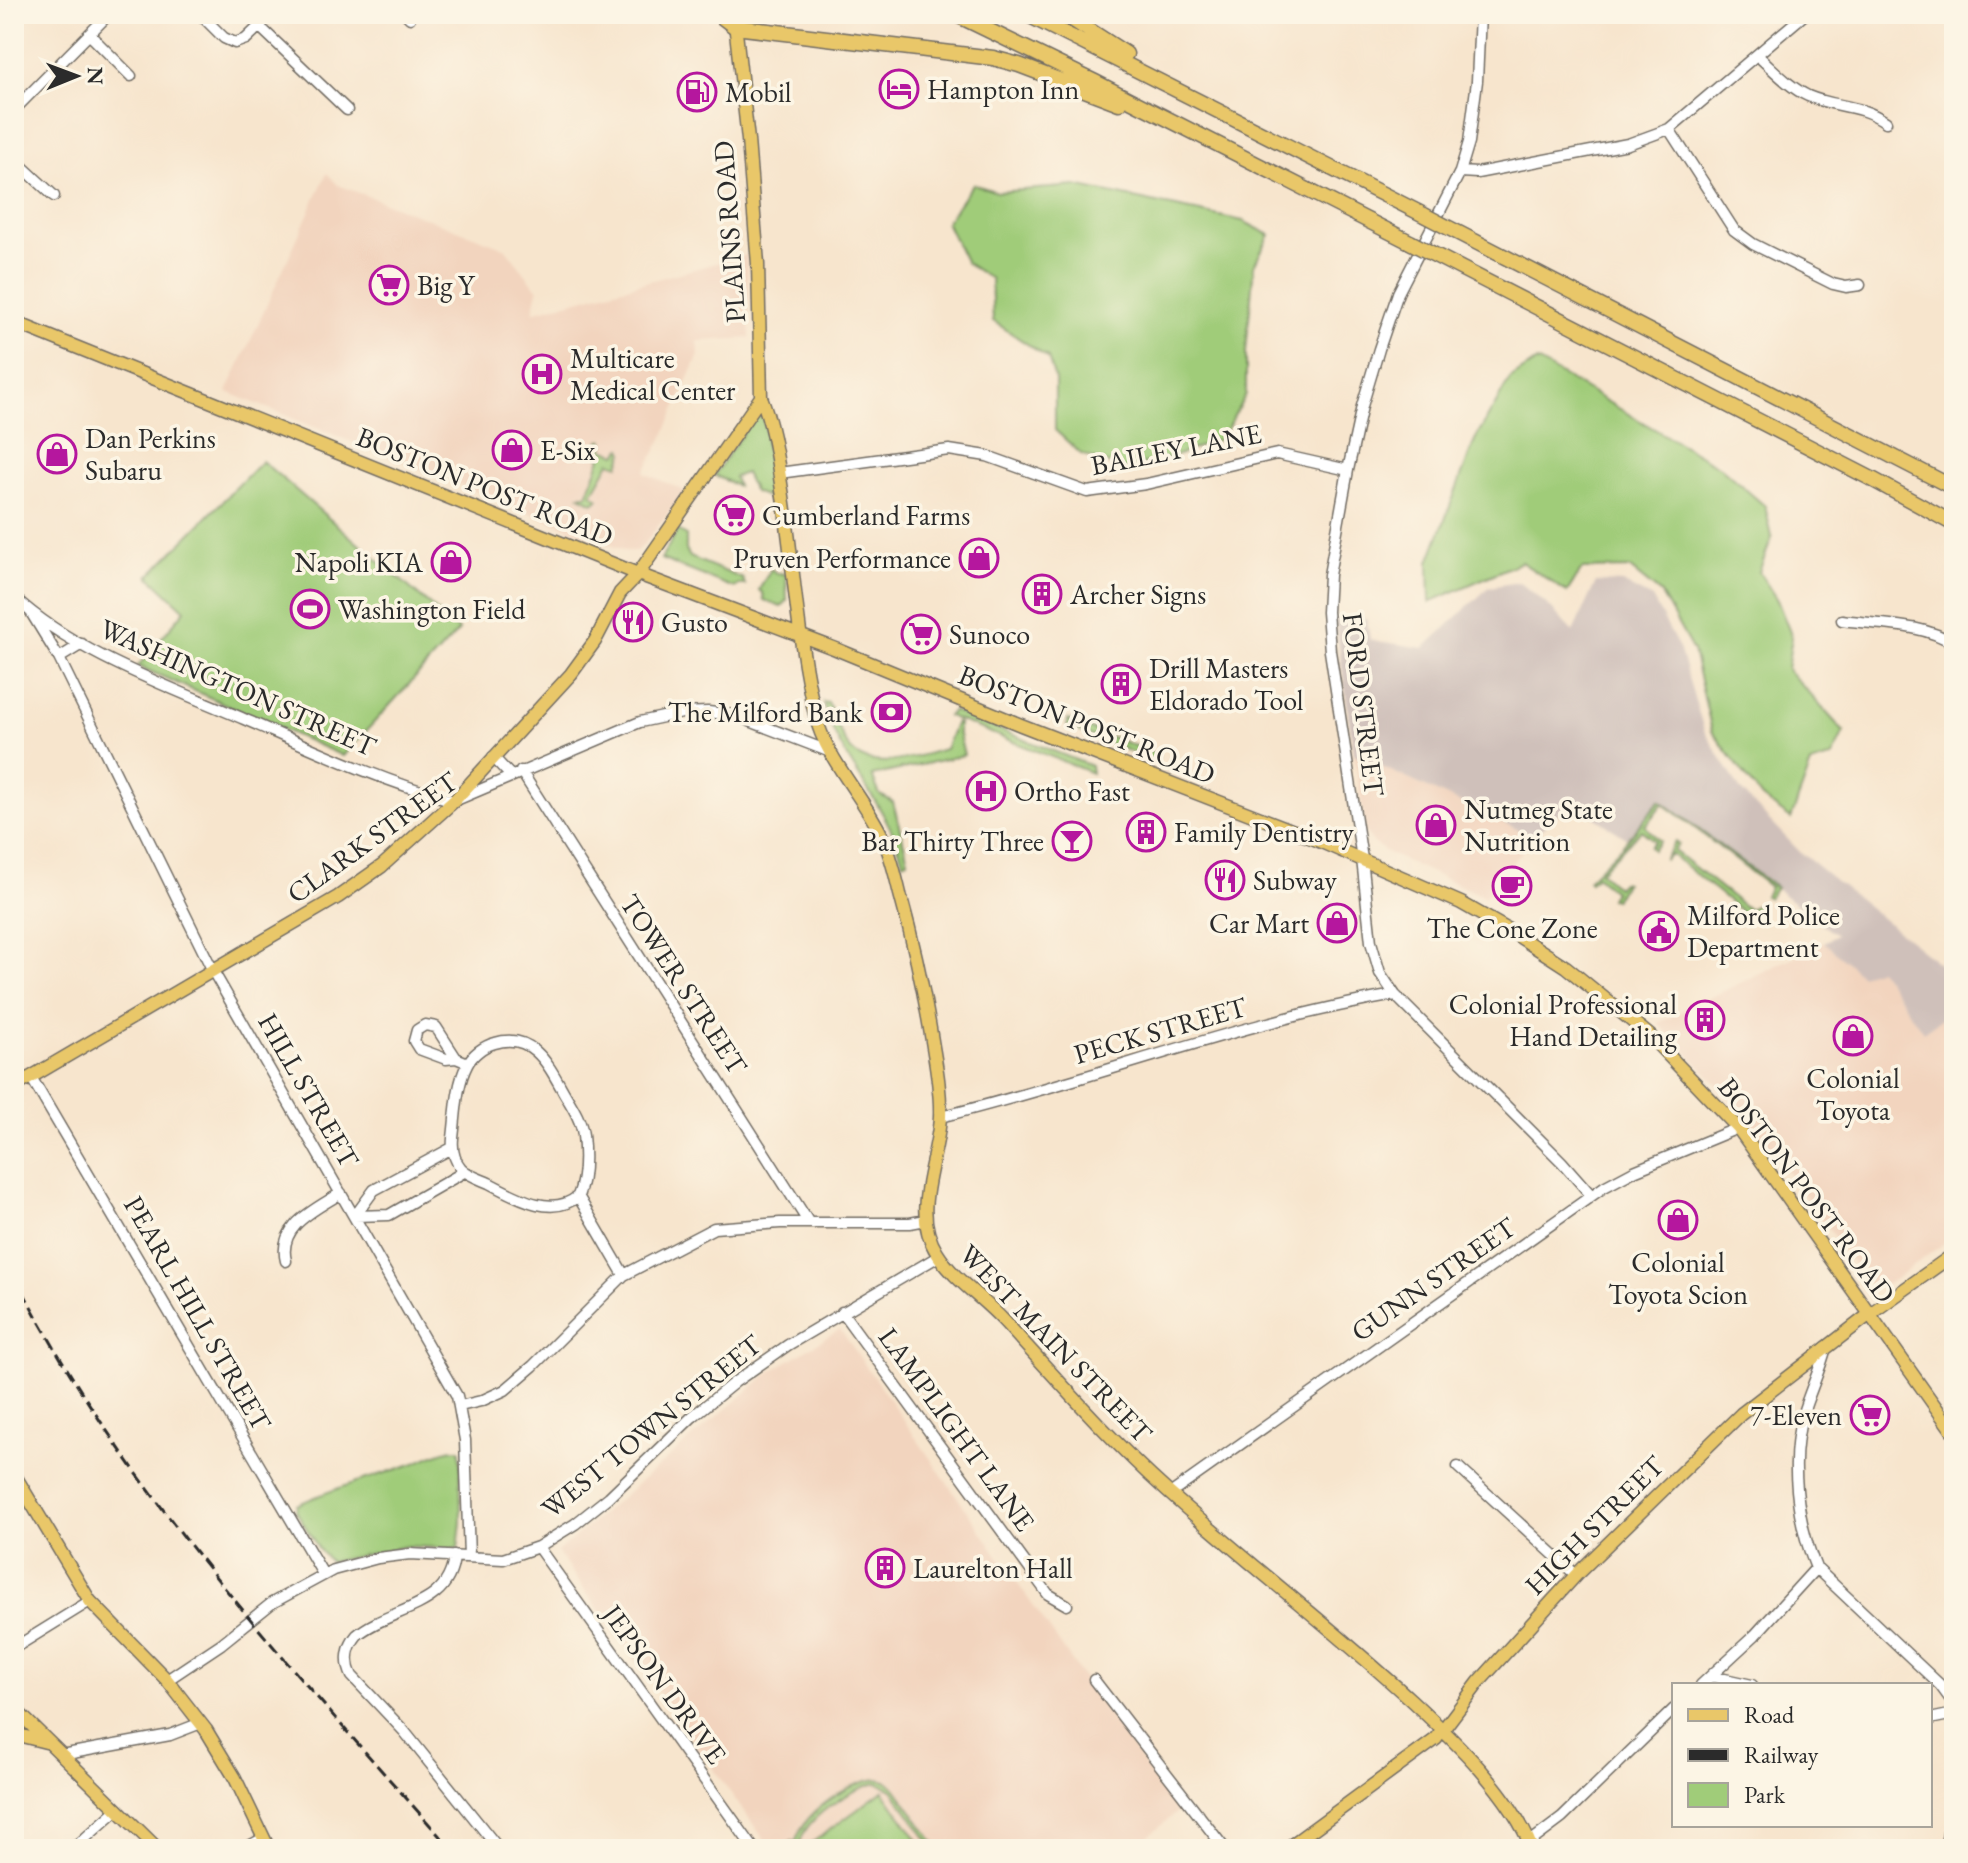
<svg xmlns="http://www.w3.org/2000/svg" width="1968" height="1863" viewBox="0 0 1968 1863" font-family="'EB Garamond',serif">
<rect width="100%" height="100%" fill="#fcf5e5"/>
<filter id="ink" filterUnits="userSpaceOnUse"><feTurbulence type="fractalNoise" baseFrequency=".0125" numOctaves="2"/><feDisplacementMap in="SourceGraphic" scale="16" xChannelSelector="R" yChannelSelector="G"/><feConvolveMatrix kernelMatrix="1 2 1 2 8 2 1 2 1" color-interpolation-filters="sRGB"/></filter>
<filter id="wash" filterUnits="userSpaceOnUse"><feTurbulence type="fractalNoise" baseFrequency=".006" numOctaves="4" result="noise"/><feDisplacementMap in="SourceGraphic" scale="32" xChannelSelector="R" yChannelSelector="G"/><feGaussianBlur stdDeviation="1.8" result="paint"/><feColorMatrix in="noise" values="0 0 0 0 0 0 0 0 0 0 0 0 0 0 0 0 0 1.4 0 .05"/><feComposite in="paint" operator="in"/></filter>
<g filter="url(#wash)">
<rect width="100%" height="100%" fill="#f7e5cd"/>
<path fill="#f2d4be" d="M327,173L338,185L505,248L538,290L533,312L747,255L750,338L698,341L699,355L664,435L644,473L685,491L643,546L636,551H625L227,392Z
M1354,754L1534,837L1485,897L1390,854L1374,843L1366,833Z
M1824,942L1861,975L1878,968L1923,1032L1954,1010V1236L1888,1284L1880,1287L1866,1282L1782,1163L1739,1107L1658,1023Z
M840,1329L1177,1812L1134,1849H771L557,1552L770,1372Z"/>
<path fill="#cfc0ba" d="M1519,582L1548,605L1573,632L1596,582L1622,583L1652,598L1679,648L1704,730L1741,791L1801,853L1954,976V1010L1923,1032L1879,969L1861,975L1824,942L1836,935L1661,800L1628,839L1571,802L1534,837L1354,754L1335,617L1367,619L1370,640L1424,648L1489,587Z"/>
<path fill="#a0cc79" stroke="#667c52" stroke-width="2" d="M973,184L997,192L1076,186L1243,221L1270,235L1254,265L1246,351V394L1222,438L1178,455L1123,469L1081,454L1055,430V379L1048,358L993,321L991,279L966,263L946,222Z
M1537,361L1720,467L1765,506L1772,537L1759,572L1777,600L1792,637L1787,669L1844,732L1832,757L1811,764L1791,819L1762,798L1712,731L1693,651L1661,594L1629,568L1582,569L1567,592L1521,562L1430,602L1429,562L1475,440L1510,379Z
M756,414H761L763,418L777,500L765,439L774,500L754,492L745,473L734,477L737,486L714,475Z
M604,440L603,449L617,454L622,448L624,452L619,465L610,462L592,494L599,499L593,503L578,495H587L601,458L595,453L600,441Z
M262,461L459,630L343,756L138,666L185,610L149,576Z
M678,530L686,536V550L690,557L743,579L745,585H739L734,588L661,559Z
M771,569L777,573L786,574L787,601L781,607L764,600L763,593L759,590Z
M823,702L828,703C834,716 839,731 846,743C867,777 915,756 945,749L956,722L958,723V731L964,755L872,776L880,795L893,802L908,860L903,862C888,802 838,762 823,702Z
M953,711L1091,766L1092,773L948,716Z
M1068,720L1158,755V758L1153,761L1067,726Z
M1660,800L1776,888L1768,898L1765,896L1770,887L1663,803L1645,826L1660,841L1653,850L1650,847L1655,841L1641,830L1600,872L1617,887L1622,882L1625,883L1614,900L1610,898L1614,891L1596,876L1590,882L1588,880L1622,846Z
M1675,842L1679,844L1674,851L1749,910L1754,906H1758L1759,910L1747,924L1742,922L1745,914L1671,854L1664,860Z
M460,1449L461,1522L458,1549L407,1546L330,1562L320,1551L296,1511L297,1505C334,1487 373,1478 412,1464C428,1459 442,1448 460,1449Z
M878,1779L886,1781L895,1788L939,1849H934L892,1790L878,1783C853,1787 797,1821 800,1849H792L789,1844L792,1841L795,1844C802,1813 847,1783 878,1779Z
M883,1791L924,1849H807L806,1847Z"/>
</g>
<g filter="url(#ink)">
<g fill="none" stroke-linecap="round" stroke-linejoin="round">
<defs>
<path id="minor" d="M200,14L224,38L235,43L246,39L272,14
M406,14L410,18
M1480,14L1477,81L1469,142L1460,172L1398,293L1379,349L1362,406L1348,470L1329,575L1327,612L1330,651L1362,859L1371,942L1380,973L1395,995L1562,1162L1591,1195
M260,27L347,110
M89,34L131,76
M1758,56C1774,70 1789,87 1808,96C1836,108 1858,103 1886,122
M14,110L109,14
M1669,129L1734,230L1753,244L1833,284L1846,287L1860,285
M14,159L54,196
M1460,172L1477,173L1628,144L1669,129L1805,14
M779,473L949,450L987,456L1087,492L1146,484L1277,454L1348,470
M14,597C72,652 170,687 244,719C313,749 381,781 454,801L640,722L682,713L708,712L734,715L828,751
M32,614L59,658L213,971L457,1396L465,1440L469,1557
M1842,620C1877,625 1924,623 1954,644
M59,658L82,644
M493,757L511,776
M521,771L809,1223
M456,1058L446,1059L419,1049L414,1041L417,1030L425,1025L436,1027L456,1058L468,1063
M31,1077L323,1574
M940,1117C1093,1080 1240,1021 1395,995
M452,1148L374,1190L355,1216L389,1215L464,1172
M578,1196C585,1179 585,1154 583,1135C581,1119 571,1105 563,1091C548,1064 532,1032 495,1043C483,1046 472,1055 467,1065C456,1086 456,1115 453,1138C452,1149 453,1159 461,1168C467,1175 480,1179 489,1183C514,1196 552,1219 578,1196L624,1275
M286,1261C277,1225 317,1209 341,1193
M842,1312L1048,1594L1067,1605
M460,1406L481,1401L505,1390L533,1366L624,1275L714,1228L780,1223H910L926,1220
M1458,1467L1576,1575
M1170,1494L1604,1187L1634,1171L1738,1128
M538,1547L754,1849
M454,1556C450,1609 391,1607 357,1635C347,1647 345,1662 352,1676L404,1731L499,1849
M1816,1568L1940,1685L1954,1704
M14,1648L90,1601
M1711,1676L1752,1685
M167,1680L221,1644L272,1603L333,1570L378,1558L410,1554L503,1559L538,1547L575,1524L609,1497L692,1417L735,1382L788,1345L939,1256
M1094,1680L1225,1849
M1701,1685L1755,1635L1816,1568C1797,1522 1789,1461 1803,1413C1810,1391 1820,1370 1826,1347
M1930,1719L1954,1714
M61,1755L170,1735L201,1723
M1530,1842L1562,1818L1674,1709
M73,1849L118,1809
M244,1849L264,1838
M1945,1849L1954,1803"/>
<path id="major" d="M734,14L748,140L758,264L761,397C773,426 777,459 782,490C794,564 797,641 815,714C826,760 862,794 882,836C891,854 895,874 900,894C914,944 925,996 933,1047C937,1070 941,1094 940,1117C938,1162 910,1210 937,1253C953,1279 983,1298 1004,1321C1057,1379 1108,1438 1167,1491C1247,1563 1333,1628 1412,1701C1453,1739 1512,1795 1532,1849
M14,322L638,574L836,649L1021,725L1312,838L1461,903L1512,932L1566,967L1649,1035L1738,1128L1954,1433
M14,1087L338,897L382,866L454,801L571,674L595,641L620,593L638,574L761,397
M14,1474L90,1601L167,1680L206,1730L235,1778L269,1849
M14,1708L158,1849
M14,1734L46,1742
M1286,1849L1436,1739L1479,1682L1576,1575L1741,1414L1870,1314L1954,1254"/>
<path id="highway" d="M718,14L735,27L993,58L1019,65L1119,103
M955,14L1095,82L1410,242
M1026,14L1424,215
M1064,14L1126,54
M1445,226L1954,488
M1431,253L1870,478L1954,524"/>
</defs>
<use href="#minor" stroke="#726c64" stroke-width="13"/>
<use href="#major" stroke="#726c64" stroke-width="15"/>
<use href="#highway" stroke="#726c64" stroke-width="17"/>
<use href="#minor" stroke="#fff" stroke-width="10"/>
<use href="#major" stroke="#e9c769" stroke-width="12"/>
<use href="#highway" stroke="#e9c769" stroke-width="14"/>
<path stroke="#2b2b2b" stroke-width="3" stroke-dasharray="12 6" stroke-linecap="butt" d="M14,1274C124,1491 292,1668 451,1849"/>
<defs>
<path id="highway-bridge" d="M1424,215L1445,226
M1410,242L1431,253"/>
</defs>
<use href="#highway-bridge" stroke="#726c64" stroke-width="17" stroke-linecap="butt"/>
<use href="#highway-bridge" stroke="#e9c769" stroke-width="14"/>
</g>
</g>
<defs>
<symbol id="hotel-ring" viewBox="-11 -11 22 22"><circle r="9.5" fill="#fcf5e5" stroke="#b5179e" stroke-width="1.5"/><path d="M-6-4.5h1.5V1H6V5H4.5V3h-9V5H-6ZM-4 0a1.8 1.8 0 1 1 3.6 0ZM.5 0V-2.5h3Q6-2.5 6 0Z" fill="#b5179e"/></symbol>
<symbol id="fuel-ring" viewBox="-11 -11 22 22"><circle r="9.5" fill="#fcf5e5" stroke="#b5179e" stroke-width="1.5"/><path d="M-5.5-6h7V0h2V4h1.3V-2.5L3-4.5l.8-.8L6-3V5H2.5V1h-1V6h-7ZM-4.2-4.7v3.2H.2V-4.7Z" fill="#b5179e"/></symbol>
<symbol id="supermarket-ring" viewBox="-11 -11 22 22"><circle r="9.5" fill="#fcf5e5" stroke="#b5179e" stroke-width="1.5"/><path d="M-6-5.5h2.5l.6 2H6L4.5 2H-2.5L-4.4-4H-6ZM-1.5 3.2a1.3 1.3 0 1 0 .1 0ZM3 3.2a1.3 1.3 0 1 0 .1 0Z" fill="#b5179e"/></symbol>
<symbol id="hospital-ring" viewBox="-11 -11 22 22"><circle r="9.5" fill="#fcf5e5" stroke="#b5179e" stroke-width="1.5"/><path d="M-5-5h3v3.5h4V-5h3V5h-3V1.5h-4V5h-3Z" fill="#b5179e"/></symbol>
<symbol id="shop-ring" viewBox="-11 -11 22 22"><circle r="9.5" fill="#fcf5e5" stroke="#b5179e" stroke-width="1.5"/><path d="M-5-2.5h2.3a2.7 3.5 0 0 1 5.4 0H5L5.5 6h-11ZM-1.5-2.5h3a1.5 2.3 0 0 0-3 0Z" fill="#b5179e"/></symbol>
<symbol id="building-ring" viewBox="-11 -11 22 22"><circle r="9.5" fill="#fcf5e5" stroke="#b5179e" stroke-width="1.5"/><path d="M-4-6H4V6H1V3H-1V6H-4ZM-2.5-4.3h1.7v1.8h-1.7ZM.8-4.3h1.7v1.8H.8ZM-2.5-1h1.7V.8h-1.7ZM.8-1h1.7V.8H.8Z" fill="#b5179e"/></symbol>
<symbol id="stadium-ring" viewBox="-11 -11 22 22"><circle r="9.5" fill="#fcf5e5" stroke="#b5179e" stroke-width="1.5"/><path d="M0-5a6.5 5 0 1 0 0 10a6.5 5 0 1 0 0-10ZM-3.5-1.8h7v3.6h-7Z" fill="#b5179e"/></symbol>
<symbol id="restaurant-ring" viewBox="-11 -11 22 22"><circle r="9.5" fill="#fcf5e5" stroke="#b5179e" stroke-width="1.5"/><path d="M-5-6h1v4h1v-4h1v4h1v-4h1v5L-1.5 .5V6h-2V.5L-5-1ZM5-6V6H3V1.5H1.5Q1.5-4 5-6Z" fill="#b5179e"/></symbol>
<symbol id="bank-ring" viewBox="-11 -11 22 22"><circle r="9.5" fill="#fcf5e5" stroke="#b5179e" stroke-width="1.5"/><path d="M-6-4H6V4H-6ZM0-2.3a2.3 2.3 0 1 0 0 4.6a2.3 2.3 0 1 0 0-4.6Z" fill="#b5179e"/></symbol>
<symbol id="bar-ring" viewBox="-11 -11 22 22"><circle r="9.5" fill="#fcf5e5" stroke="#b5179e" stroke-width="1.5"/><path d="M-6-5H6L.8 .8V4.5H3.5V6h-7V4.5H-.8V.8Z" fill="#b5179e"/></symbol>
<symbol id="cafe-ring" viewBox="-11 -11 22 22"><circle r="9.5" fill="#fcf5e5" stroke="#b5179e" stroke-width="1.5"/><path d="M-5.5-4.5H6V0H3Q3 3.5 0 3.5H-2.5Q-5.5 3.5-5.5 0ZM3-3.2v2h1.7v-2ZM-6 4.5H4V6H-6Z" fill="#b5179e"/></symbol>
<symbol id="civic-ring" viewBox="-11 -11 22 22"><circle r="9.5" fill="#fcf5e5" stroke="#b5179e" stroke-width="1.5"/><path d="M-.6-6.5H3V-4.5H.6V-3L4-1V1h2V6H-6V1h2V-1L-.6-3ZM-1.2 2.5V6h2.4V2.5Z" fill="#b5179e"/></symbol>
</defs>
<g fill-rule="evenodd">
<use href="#hotel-ring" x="877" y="67" width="44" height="44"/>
<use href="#fuel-ring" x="675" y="70" width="44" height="44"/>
<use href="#supermarket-ring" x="367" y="263" width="44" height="44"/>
<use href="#hospital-ring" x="520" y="352" width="44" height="44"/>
<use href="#shop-ring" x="490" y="428" width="44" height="44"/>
<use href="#shop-ring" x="35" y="432" width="44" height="44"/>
<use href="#supermarket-ring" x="712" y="493" width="44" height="44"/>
<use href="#shop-ring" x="957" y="536" width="44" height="44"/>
<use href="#shop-ring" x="429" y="540" width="44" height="44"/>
<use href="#building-ring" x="1020" y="572" width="44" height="44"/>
<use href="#stadium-ring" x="288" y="587" width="44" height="44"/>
<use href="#restaurant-ring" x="611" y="600" width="44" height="44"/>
<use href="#supermarket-ring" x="899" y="612" width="44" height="44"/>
<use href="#building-ring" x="1099" y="662" width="44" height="44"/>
<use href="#bank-ring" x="869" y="690" width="44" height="44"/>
<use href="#hospital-ring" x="964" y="769" width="44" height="44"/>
<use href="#shop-ring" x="1414" y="803" width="44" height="44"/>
<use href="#building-ring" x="1124" y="810" width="44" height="44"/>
<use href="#bar-ring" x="1050" y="819" width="44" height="44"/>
<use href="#restaurant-ring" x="1203" y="858" width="44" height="44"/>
<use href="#cafe-ring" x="1490" y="864" width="44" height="44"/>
<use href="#shop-ring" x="1315" y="901" width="44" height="44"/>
<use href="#civic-ring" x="1637" y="909" width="44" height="44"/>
<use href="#building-ring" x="1683" y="998" width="44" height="44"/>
<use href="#shop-ring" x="1831" y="1014" width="44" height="44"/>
<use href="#shop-ring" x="1656" y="1198" width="44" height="44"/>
<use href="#supermarket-ring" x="1848" y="1393" width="44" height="44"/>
<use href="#building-ring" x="863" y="1546" width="44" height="44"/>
</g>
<g text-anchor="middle" stroke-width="7" stroke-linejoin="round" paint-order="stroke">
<g font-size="28" fill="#2b2b2b" stroke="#fcf5e5" text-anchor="start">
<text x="927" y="99">Hampton Inn</text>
<text x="725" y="102">Mobil</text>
<text x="417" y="295">Big Y</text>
<text x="570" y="368">Multicare<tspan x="570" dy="32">Medical Center</tspan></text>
<text x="85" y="448">Dan Perkins<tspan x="85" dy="32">Subaru</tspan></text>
<text x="540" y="460">E-Six</text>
<text x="762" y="525">Cumberland Farms</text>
<text x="951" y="568" text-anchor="end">Pruven Performance</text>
<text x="423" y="572" text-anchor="end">Napoli KIA</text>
<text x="1070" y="604">Archer Signs</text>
<text x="338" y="619">Washington Field</text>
<text x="661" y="632">Gusto</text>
<text x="949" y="644">Sunoco</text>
<text x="1149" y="678">Drill Masters<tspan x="1149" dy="32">Eldorado Tool</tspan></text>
<text x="863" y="722" text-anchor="end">The Milford Bank</text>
<text x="1014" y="801">Ortho Fast</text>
<text x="1464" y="819">Nutmeg State<tspan x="1464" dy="32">Nutrition</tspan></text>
<text x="1174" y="842">Family Dentistry</text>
<text x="1044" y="851" text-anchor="end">Bar Thirty Three</text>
<text x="1253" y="890">Subway</text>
<text x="1687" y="925">Milford Police<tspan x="1687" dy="32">Department</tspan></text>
<text x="1309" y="933" text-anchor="end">Car Mart</text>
<text x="1512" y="938" text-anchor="middle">The Cone Zone</text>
<text x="1677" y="1014" text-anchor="end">Colonial Professional<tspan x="1677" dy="32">Hand Detailing</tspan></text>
<text x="1853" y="1088" text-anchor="middle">Colonial<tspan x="1853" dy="32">Toyota</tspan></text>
<text x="1678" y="1272" text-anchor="middle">Colonial<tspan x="1678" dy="32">Toyota Scion</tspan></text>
<text x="1842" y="1425" text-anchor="end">7-Eleven</text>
<text x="913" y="1578">Laurelton Hall</text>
</g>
<g font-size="28" fill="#2b2b2b" stroke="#fcf5e5">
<text transform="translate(729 232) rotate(-94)" y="10">PLAINS ROAD</text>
<text transform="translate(1176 449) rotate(-11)" y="10">BAILEY LANE</text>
<text transform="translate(485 486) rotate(22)" y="10">BOSTON POST ROAD</text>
<text transform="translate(238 687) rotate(24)" y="10">WASHINGTON STREET</text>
<text transform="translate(1364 704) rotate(83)" y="10">FORD STREET</text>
<text transform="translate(1087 724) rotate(22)" y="10">BOSTON POST ROAD</text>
<text transform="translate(372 837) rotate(-36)" y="10">CLARK STREET</text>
<text transform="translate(684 984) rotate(57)" y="10">TOWER STREET</text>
<text transform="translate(1160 1030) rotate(-16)" y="10">PECK STREET</text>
<text transform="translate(309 1090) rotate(60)" y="10">HILL STREET</text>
<text transform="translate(1807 1190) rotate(53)" y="10">BOSTON POST ROAD</text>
<text transform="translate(1433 1279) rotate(-35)" y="10">GUNN STREET</text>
<text transform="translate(198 1313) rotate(60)" y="10">PEARL HILL STREET</text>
<text transform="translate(1056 1343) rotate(46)" y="10">WEST MAIN STREET</text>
<text transform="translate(651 1426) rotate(-39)" y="10">WEST TOWN STREET</text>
<text transform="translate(957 1429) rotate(54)" y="10">LAMPLIGHT LANE</text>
<text transform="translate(1594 1525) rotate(-45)" y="10">HIGH STREET</text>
<text transform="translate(665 1684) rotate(54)" y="10">JEPSON DRIVE</text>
</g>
</g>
<rect width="1968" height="1863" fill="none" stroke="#fcf5e5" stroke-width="48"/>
<rect x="1672" y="1683" width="260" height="144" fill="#fcf5e5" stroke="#a8a49b" stroke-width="2"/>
<rect x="1688" y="1709" width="40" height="12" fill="#e9c769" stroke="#a8a49b" stroke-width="2"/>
<text x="1744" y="1723" font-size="24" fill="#2b2b2b">Road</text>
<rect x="1688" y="1749" width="40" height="12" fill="#2b2b2b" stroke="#a8a49b" stroke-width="2"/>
<text x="1744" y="1763" font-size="24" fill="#2b2b2b">Railway</text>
<rect x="1688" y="1783" width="40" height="24" fill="#a0cc79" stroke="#a8a49b" stroke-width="2"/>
<text x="1744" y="1803" font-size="24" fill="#2b2b2b">Park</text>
<g transform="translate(76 76) rotate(89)" stroke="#fcf5e5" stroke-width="6" paint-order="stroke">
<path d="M0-6L14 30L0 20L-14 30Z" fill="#2b2b2b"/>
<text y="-12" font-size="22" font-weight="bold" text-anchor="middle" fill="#2b2b2b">N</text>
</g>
</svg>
